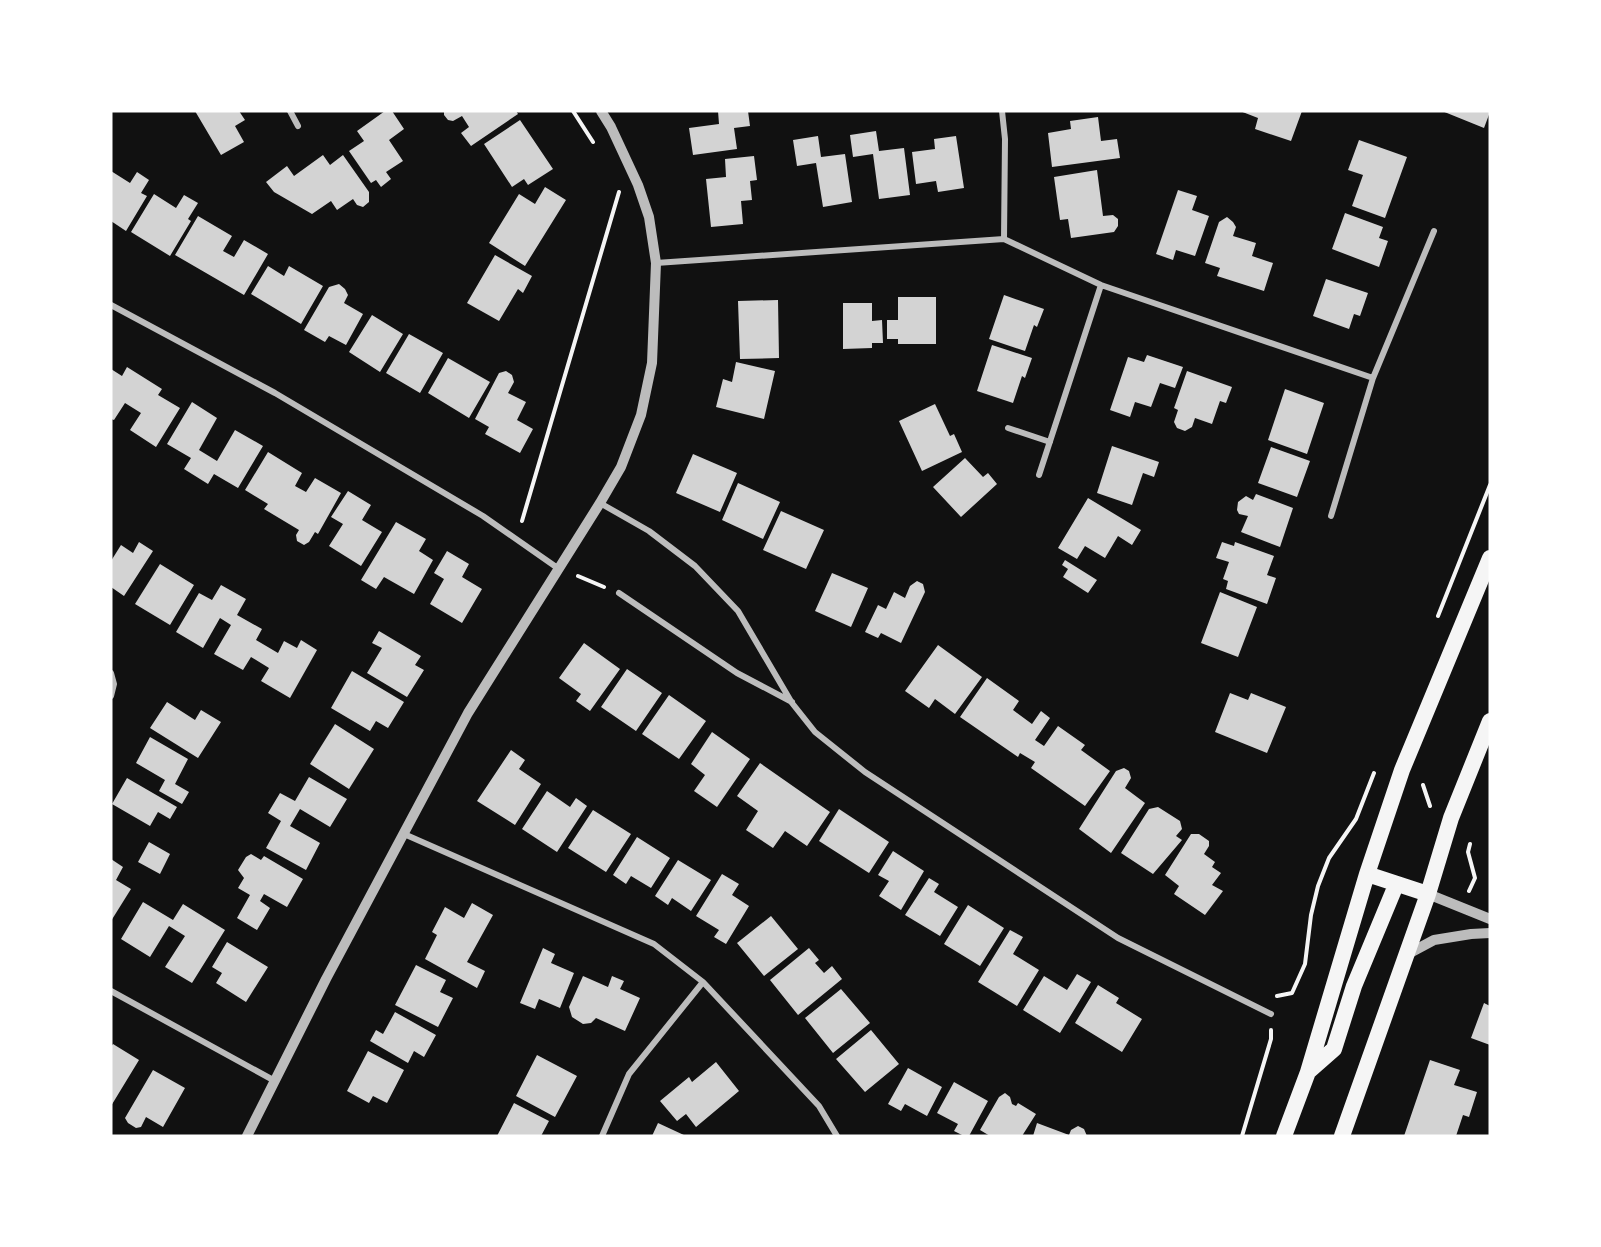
<svg xmlns="http://www.w3.org/2000/svg" width="1601" height="1247" viewBox="0 0 1601 1247" font-family="'Sofia Sans Condensed',sans-serif">
<rect width="100%" height="100%" fill="#111"/>
<path fill="#d3d3d3" d="M195,111H239L245,120L235,126L244,142L221,155Z
M385,111H392L404,129L389,140L403,161L386,172L391,179L381,187L376,180L371,183L349,151L364,141L357,131Z
M444,111H516L518,114L471,146L461,133L469,127L462,116L453,121L448,120L444,115Z
M718,111H748L750,126L734,128L737,149L693,155L689,128L719,124Z
M1240,111H1302L1291,141L1255,129L1258,118Z
M1442,111H1490V112L1484,128Z
M1098,117L1101,141L1117,139L1120,158L1052,167L1048,133L1071,129L1070,121Z
M520,120L553,169L528,185L524,179L512,187L484,144Z
M876,131L879,151L904,148L910,195L879,199L873,154L853,157L850,135Z
M818,136L821,157L845,154L852,202L823,207L816,163L797,166L793,140Z
M956,136L964,188L938,192L936,181L916,184L912,152L935,149L934,139Z
M1359,140L1407,157L1385,218L1352,206L1363,175L1348,170Z
M323,155L330,165L343,155L369,192V202L363,207L357,205L353,199L337,210L331,201L312,214L274,192L266,182L287,166L294,176Z
M754,156L757,180L750,181L752,200L741,201L743,224L711,227L706,179L726,177L725,159Z
M1097,170L1103,216L1113,215L1118,219V226L1114,232L1071,238L1068,219L1060,220L1054,177Z
M111,171L130,183L137,172L149,180L141,193L147,196L126,231L111,221Z
M545,187L566,200L525,266L489,243L519,194L535,204Z
M1178,190L1197,196L1192,210L1209,216L1195,256L1176,250L1173,260L1156,254Z
M154,194L176,208L184,195L198,203L188,219L191,221L170,256L131,232Z
M1345,213L1383,227L1379,238L1388,241L1379,267L1332,249Z
M198,216L232,236L223,251L234,257L244,240L268,254L244,295L175,255Z
M1227,217L1233,222L1236,227L1233,236L1256,243L1252,256L1273,263L1264,291L1217,276L1220,268L1205,263L1219,222Z
M495,255L532,276L523,293L518,289L499,321L467,303Z
M268,266L284,276L289,266L323,286L301,324L251,294Z
M1326,279L1368,293L1360,316L1354,314L1349,329L1313,316Z
M339,284L345,289L348,295L344,303L363,314L346,345L329,336L325,342L304,330L329,287Z
M1004,295L1044,309L1037,327L1034,325L1025,351L989,339Z
M898,297H936V344H898V339H887V320H898Z
M778,300L779,358L740,359L738,301Z
M843,303H872V321L882,320L883,343H872V348L843,349Z
M372,315L403,334L380,372L349,352Z
M409,334L443,353L420,393L386,373Z
M992,345L1032,358L1025,378L1022,376L1013,403L977,391Z
M1147,355L1183,367L1175,388L1160,383L1151,407L1135,402L1130,417L1110,410L1128,357L1144,362Z
M448,358L490,382L469,418L428,393Z
M736,362L775,371L764,419L716,407L723,379L732,382Z
M127,367L162,389L158,395L180,408L156,447L130,430L141,413L125,403L114,420L111,419V369L122,376Z
M506,371L512,375L514,382L508,393L526,402L517,420L533,429L520,453L485,434L489,427L475,419L499,373Z
M1187,371L1232,387L1226,403L1220,401L1212,424L1195,418L1192,427L1185,431L1177,428L1174,422L1178,410L1174,408Z
M1285,389L1324,403L1307,454L1268,440Z
M192,402L217,418L199,450L217,461L235,430L263,446L238,488L214,474L208,484L184,469L191,458L167,444Z
M935,404L950,436L954,434L962,452L922,471L899,421Z
M1112,446L1159,462L1154,477L1143,473L1132,505L1097,493Z
M1271,447L1310,461L1297,497L1258,483Z
M268,452L302,473L295,486L306,492L315,478L341,493L318,534L315,532L309,542L304,545L297,541L296,535L299,530L264,509L268,504L245,490Z
M693,454L737,473L720,512L676,493Z
M965,458L983,477L988,473L997,484L961,517L933,487Z
M738,483L780,502L763,539L722,520Z
M348,491L371,505L362,520L382,532L361,566L329,546L343,524L331,517Z
M1256,494L1293,508L1280,547L1241,532L1248,516L1239,514L1237,510L1238,502L1246,496L1253,500Z
M1088,498L1141,530L1132,545L1118,536L1105,558L1085,546L1077,559L1058,548Z
M781,511L824,530L806,569L763,550Z
M396,522L426,539L419,551L433,560L414,594L384,577L376,589L361,580Z
M139,542L153,551L124,596L111,587V561L121,545L133,553Z
M1222,542L1234,546L1235,542L1274,556L1267,575L1276,578L1267,604L1226,589L1228,581L1223,579L1229,562L1216,558Z
M447,551L469,564L462,577L482,589L462,623L430,604L444,579L434,573Z
M1065,560L1097,580L1088,593L1063,577L1068,569L1062,565Z
M160,564L194,585L170,625L135,604Z
M832,573L868,588L851,627L815,611Z
M917,581L923,584L925,592L901,643L881,633L878,638L865,632L878,605L886,609L894,592L905,598L910,586Z
M221,585L246,599L237,615L262,629L256,640L278,653L284,641L297,648L301,640L317,650L290,698L261,681L269,668L251,657L243,670L214,654L231,625L220,618L203,648L176,632L199,593L212,600Z
M1220,592L1257,607L1238,657L1201,643Z
M379,631L421,656L415,665L424,670L407,697L367,673L382,648L372,643Z
M584,643L620,669L590,711L576,701L581,694L559,678Z
M938,645L982,677L955,714L935,699L929,708L905,691Z
M627,669L662,693L636,731L601,707Z
M352,671L404,702L388,728L376,721L370,731L331,708Z
M987,678L1019,701L1013,710L1032,724L1041,711L1050,718L1035,740L1044,746L1058,726L1085,745L1081,750L1110,771L1085,806L1031,768L1035,762L1020,753L1018,757L960,717Z
M1230,693L1248,700L1251,693L1286,707L1267,753L1215,732Z
M669,695L706,721L679,759L642,734Z
M167,702L195,720L201,710L221,722L198,758L150,728Z
M335,724L374,749L349,789L310,764Z
M712,732L750,759L717,807L694,791L705,775L691,764Z
M150,737L188,759L175,784L189,792L182,804L159,791L165,780L136,763Z
M511,750L525,760L519,769L541,784L515,825L477,801Z
M760,763L830,812L807,846L785,831L773,848L746,830L758,811L737,796Z
M1124,768L1129,771L1131,778L1125,788L1145,803L1111,853L1079,829L1116,771Z
M309,777L347,799L330,827L300,809L290,826L320,843L306,870L266,848L281,821L268,813L280,793L295,801Z
M127,778L177,807L170,819L158,812L150,826L112,804Z
M547,791L570,807L576,798L587,806L557,852L522,829Z
M1158,807L1180,821L1182,829L1176,836L1182,840L1153,874L1121,853L1149,809Z
M839,809L889,842L869,873L819,841Z
M593,810L631,834L606,872L568,848Z
M1191,834H1199L1209,841V846L1204,854L1215,862L1212,867L1221,873L1212,885L1223,891L1205,915L1174,894L1179,886L1165,875Z
M637,837L670,858L651,888L631,876L626,884L613,875Z
M149,842L170,854L160,874L138,862Z
M893,851L924,871L901,910L879,896L889,881L878,875Z
M251,854L261,860L264,856L303,879L287,907L264,894L260,901L270,908L257,930L237,918L250,895L238,888L244,878L238,870L246,857Z
M111,859L123,867L116,880L131,889L111,921Z
M678,860L711,880L691,911L672,898L668,905L655,896Z
M722,874L739,884L732,895L749,906L726,944L714,937L719,930L696,916Z
M929,878L939,884L934,892L958,907L940,936L905,915Z
M143,902L173,920L183,904L225,930L192,983L165,967L185,936L169,926L150,957L121,939Z
M472,903L493,915L467,962L485,971L477,988L425,959L437,935L432,932L445,907L464,918Z
M968,905L1004,928L980,966L944,944Z
M771,916L798,949L764,976L737,943Z
M1010,930L1023,937L1013,954L1039,970L1017,1006L978,982Z
M227,942L268,967L246,1002L216,983L222,973L212,967Z
M543,948L555,954L551,963L574,973L560,1008L539,999L535,1009L520,1003Z
M809,948L819,960L815,963L824,973L832,966L842,979L798,1015L770,980Z
M416,965L446,980L440,992L453,998L438,1027L395,1005Z
M1077,974L1091,982L1060,1033L1023,1010L1044,976L1067,990Z
M583,976L608,987L612,976L624,981L620,989L640,998L625,1031L596,1018L591,1023L583,1024L572,1017L569,1007Z
M1098,985L1119,998L1116,1003L1142,1019L1122,1052L1075,1023Z
M841,989L870,1023L833,1053L805,1018Z
M1484,1003L1490,1006V1045L1471,1038Z
M395,1012L436,1035L424,1057L414,1051L408,1063L370,1041L376,1030L383,1034Z
M871,1030L899,1064L865,1092L836,1059Z
M113,1044L139,1060L111,1106V1047Z
M368,1051L404,1070L387,1103L373,1096L369,1103L347,1091Z
M537,1055L577,1076L555,1117L516,1096Z
M1430,1060L1460,1070L1454,1085L1477,1092L1469,1117L1463,1115L1456,1136H1404Z
M716,1062L739,1091L696,1127L686,1114L677,1121L660,1101L689,1077L692,1082Z
M908,1068L942,1087L927,1116L905,1104L901,1111L888,1104Z
M153,1070L185,1088L163,1127L146,1117L141,1127L136,1128L128,1123L125,1118Z
M954,1082L988,1101L969,1136H964L954,1131L958,1124L937,1113Z
M1005,1093L1010,1097L1012,1104L1016,1106L1018,1103L1036,1114L1022,1136H990L980,1130L999,1097Z
M514,1103L549,1121L541,1136H497Z
M658,1123L686,1136H652Z
M1037,1123L1069,1135L1071,1130L1078,1126L1084,1129L1087,1136H1033Z"/>
<g fill="none" stroke-linecap="round" stroke-linejoin="round">
<path stroke="#f5f5f5" stroke-width="4" d="M573,111L593,142
M522,521L619,192
M578,576L604,587
M1438,616L1490,485
M1423,785L1430,806
M1469,891L1475,878L1468,852L1470,844
M1277,996L1292,993L1305,964L1311,915L1318,886L1329,858L1356,819L1374,773
M1242,1136L1271,1039V1030"/>
<path stroke="#bcbcbc" stroke-width="6" d="M290,111L298,126
M1002,111L1005,139L1004,239
M656,263L1004,239L1101,285L1373,378L1331,516
M111,305L275,393L483,516L559,569
M1373,378L1434,231
M1008,428L1050,442
M1039,475L1101,285
M600,503L649,531L695,566L738,611L792,703L815,732L865,772L1118,938L1271,1014
M619,593L737,673L792,702
M111,673L114,684L111,696
M404,834L654,944L703,982L819,1106L837,1136
M111,991L275,1081
M602,1136L629,1074L703,982"/>
<path stroke="#bcbcbc" stroke-width="10" d="M1428,894L1490,919
M1406,955L1434,940L1471,934L1490,933
M247,1136L326,979L468,713L600,503L621,467L641,415L652,363L656,263L649,217L638,185L611,127L601,111"/>
<path stroke="#f5f5f5" stroke-width="16" d="M1367,874L1428,894
M1309,1071L1334,1049L1354,986L1396,885
M1284,1136L1308,1072L1367,874L1402,770L1490,558
M1342,1136L1428,894L1451,818L1490,721"/>
</g>
<rect width="1601" height="1247" fill="none" stroke="#ffffff" stroke-width="225"/>
</svg>
